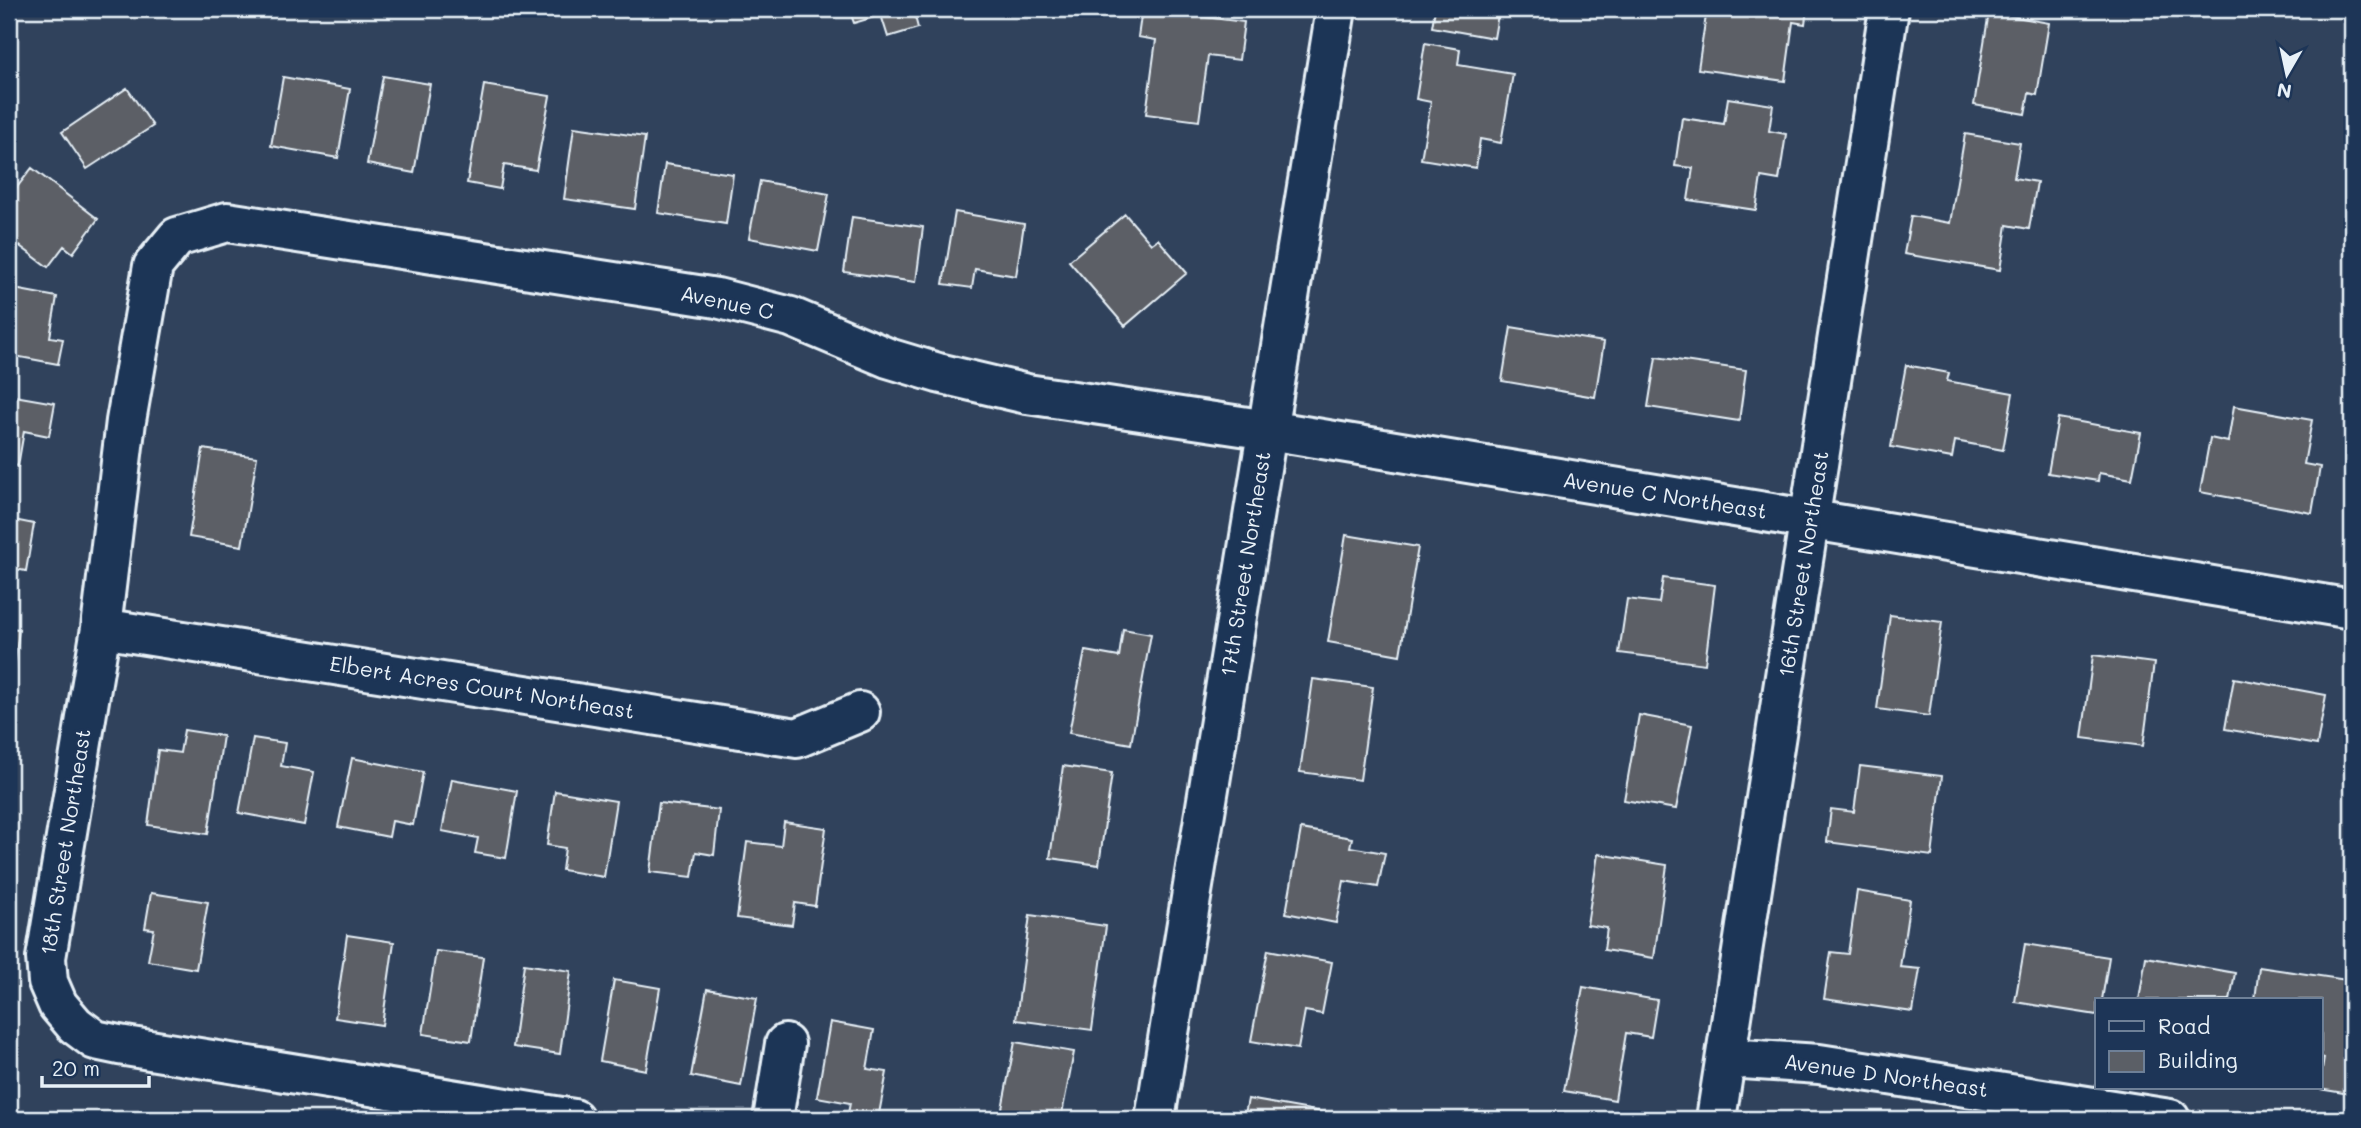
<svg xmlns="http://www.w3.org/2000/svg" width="2361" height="1128" viewBox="0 0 2361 1128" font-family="Mali,sans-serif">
<rect width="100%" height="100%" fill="#30425c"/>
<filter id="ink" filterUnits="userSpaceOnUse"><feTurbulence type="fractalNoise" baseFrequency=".0143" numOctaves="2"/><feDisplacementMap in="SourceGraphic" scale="14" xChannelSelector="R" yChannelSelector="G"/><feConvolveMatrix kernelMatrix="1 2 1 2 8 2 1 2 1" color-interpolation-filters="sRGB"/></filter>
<g filter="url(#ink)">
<path fill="#5b5f66" stroke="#e8f1f8" stroke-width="2" d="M849,9H913L918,28L888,37L881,15L854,23Z
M1142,9L1244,22L1239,60L1208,56L1199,121L1146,114L1156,40L1138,37Z
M1435,9H1499L1494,38L1432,27Z
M1707,9H1807L1805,24L1793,22L1785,81L1698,69Z
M1989,12L2049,23L2037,95L2029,93L2025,114L1974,105Z
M1425,43L1460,49L1458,65L1513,74L1501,143L1480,139L1476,168L1421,159L1431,102L1416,99Z
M383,76L430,84L414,173L367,164Z
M283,77L350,89L338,158L271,146Z
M484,85L550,96L536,170L504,165L500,189L467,183Z
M127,88L153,126L87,169L62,132Z
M1728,98L1773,105L1769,131L1786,134L1779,180L1761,177L1756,210L1688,200L1693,168L1675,166L1682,118L1724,124Z
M574,127L645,137L635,209L564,199Z
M1965,134L2020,143L2014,178L2037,182L2029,229L2007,225L2000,270L1904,254L1911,216L1950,223Z
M665,164L733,174L726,224L658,213Z
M32,168L98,219L73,253L64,246L48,267L9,238V187L14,191Z
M760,181L829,194L818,251L749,238Z
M955,212L1024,224L1016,276L975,269L972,288L943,284Z
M1125,214L1151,244L1158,239L1187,273L1125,326L1069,261Z
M852,217L923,227L916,282L844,272Z
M9,288L57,297L50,337L63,339L58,364L9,355Z
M1511,327L1604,342L1595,397L1502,381Z
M1656,357L1746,370L1739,421L1648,407Z
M1906,365L1949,373L1947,381L2013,393L2003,450L1955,441L1952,458L1891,447Z
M9,395L55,403L49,436L24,431L18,466L9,464Z
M2234,406L2312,420L2304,464L2320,467L2312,513L2200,492L2210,438L2228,442Z
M2058,418L2141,433L2132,479L2099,473L2098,481L2048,473Z
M203,449L257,457L242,546L189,537Z
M9,498H13L9,519L34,524L26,571L9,568Z
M1346,535L1418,547L1400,655L1328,642Z
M1663,578L1715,585L1705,664L1619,653L1627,599L1659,603Z
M1890,615L1942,622L1929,716L1877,709Z
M9,628L19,629L14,671L9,670Z
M1123,629L1151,634L1131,744L1069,733L1085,651L1119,657Z
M2093,655L2154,663L2143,746L2082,738Z
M2234,678L2326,695L2317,745L2225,729Z
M1313,679L1373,687L1360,780L1300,772Z
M1639,715L1692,725L1676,809L1624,800Z
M184,730L223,736L208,834L148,825L158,750L180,753Z
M253,738L285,743L281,766L314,772L304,825L239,813Z
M352,758L423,772L413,825L392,821L389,837L338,827Z
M1063,766L1112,773L1099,865L1050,858Z
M1860,766L1942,776L1932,856L1827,842L1831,809L1854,812Z
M452,779L517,791L506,858L475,853L478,838L442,831Z
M555,791L616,801L604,877L562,870L565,848L547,845Z
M659,803L719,810L714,855L696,852L692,877L650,872Z
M784,822L826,828L815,906L795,903L792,925L737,918L747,842L781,846Z
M1301,829L1352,838L1350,847L1385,853L1378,887L1344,881L1336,923L1286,913Z
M1598,854L1667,865L1654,958L1604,950L1607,928L1587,925Z
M1857,891L1910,900L1900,967L1920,969L1913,1012L1824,999L1831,952L1848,954Z
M151,893L208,902L196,969L148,961L154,929L145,928Z
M1030,915L1106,926L1092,1030L1016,1020Z
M347,935L394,942L382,1025L335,1018Z
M2025,944L2109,957L2102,1000H2097V1015L2015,1002Z
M1268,950L1332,962L1322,1014L1305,1011L1298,1049L1251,1041Z
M436,951L483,957L471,1041L423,1034Z
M2146,957L2235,973L2230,1000H2139Z
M524,964L571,971L560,1054L513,1047Z
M2259,967L2347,980L2343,1009L2352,1010V1077L2350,1094L2319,1089L2324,1058L2321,1057V1000H2255Z
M614,980L660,988L646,1070L600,1061Z
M1583,987L1657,1000L1651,1037L1626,1033L1615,1100L1564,1091Z
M707,989L757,998L741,1086L691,1076Z
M830,1022L874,1030L867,1069L887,1072L878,1119H847L850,1103L817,1097Z
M1015,1042L1074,1052L1061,1119H1000Z
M1248,1099L1356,1118V1119H1244Z
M125,1112L193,1119H124Z"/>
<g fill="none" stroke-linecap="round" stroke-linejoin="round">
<defs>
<path id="minor" d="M101,628L797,738L860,712
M1727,1058L1819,1064L2170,1119
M574,1119L119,1045L95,1040L75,1025L58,1005L48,982L46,958L101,628L126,421L153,266L177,237L227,222L717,298L791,317L888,358L938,373L1027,394L1268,430L2352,609
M773,1119L785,1044
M1155,1119L1336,9
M1716,1119L1889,9"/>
</defs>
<use href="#minor" stroke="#e8f1f8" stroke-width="44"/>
<use href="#minor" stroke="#1d3557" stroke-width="38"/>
</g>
</g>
<g text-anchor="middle" stroke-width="6" stroke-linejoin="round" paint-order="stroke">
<g font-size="21" fill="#e8f1f8" stroke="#1d3557">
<text transform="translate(727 303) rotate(12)" y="7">Avenue C</text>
<text transform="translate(1665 496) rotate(9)" y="7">Avenue C Northeast</text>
<text transform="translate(1246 564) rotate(-81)" y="7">17th Street Northeast</text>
<text transform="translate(1804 564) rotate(-81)" y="7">16th Street Northeast</text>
<text transform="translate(482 688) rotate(9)" y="7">Elbert Acres Court Northeast</text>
<text transform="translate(66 842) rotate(-81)" y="7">18th Street Northeast</text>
<text transform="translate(1886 1076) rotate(8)" y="7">Avenue D Northeast</text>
</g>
</g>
<rect width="2361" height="1128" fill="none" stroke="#1d3557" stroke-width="35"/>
<rect x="18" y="18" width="2326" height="1093" fill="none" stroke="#e8f1f8" stroke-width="2.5" filter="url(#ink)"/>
<rect x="2095" y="998" width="228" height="91" fill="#1d3557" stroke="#6e8097" stroke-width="2"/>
<rect x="2109" y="1021" width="35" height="10" fill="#1d3557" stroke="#6e8097" stroke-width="2"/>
<text x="2158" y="1034" font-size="21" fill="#e8f1f8">Road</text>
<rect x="2109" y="1051" width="35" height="21" fill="#5b5f66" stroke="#6e8097" stroke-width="2"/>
<text x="2158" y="1068" font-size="21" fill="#e8f1f8">Building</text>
<g transform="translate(2287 74) rotate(189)" stroke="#1d3557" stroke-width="5" paint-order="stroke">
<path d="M0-5L12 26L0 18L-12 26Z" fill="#e8f1f8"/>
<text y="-10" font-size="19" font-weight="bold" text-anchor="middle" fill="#e8f1f8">N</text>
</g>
<path d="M42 1076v10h107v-10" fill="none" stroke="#e8f1f8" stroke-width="3.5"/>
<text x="52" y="1076" font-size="21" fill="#e8f1f8" stroke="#1d3557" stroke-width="5" paint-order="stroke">20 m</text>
</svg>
